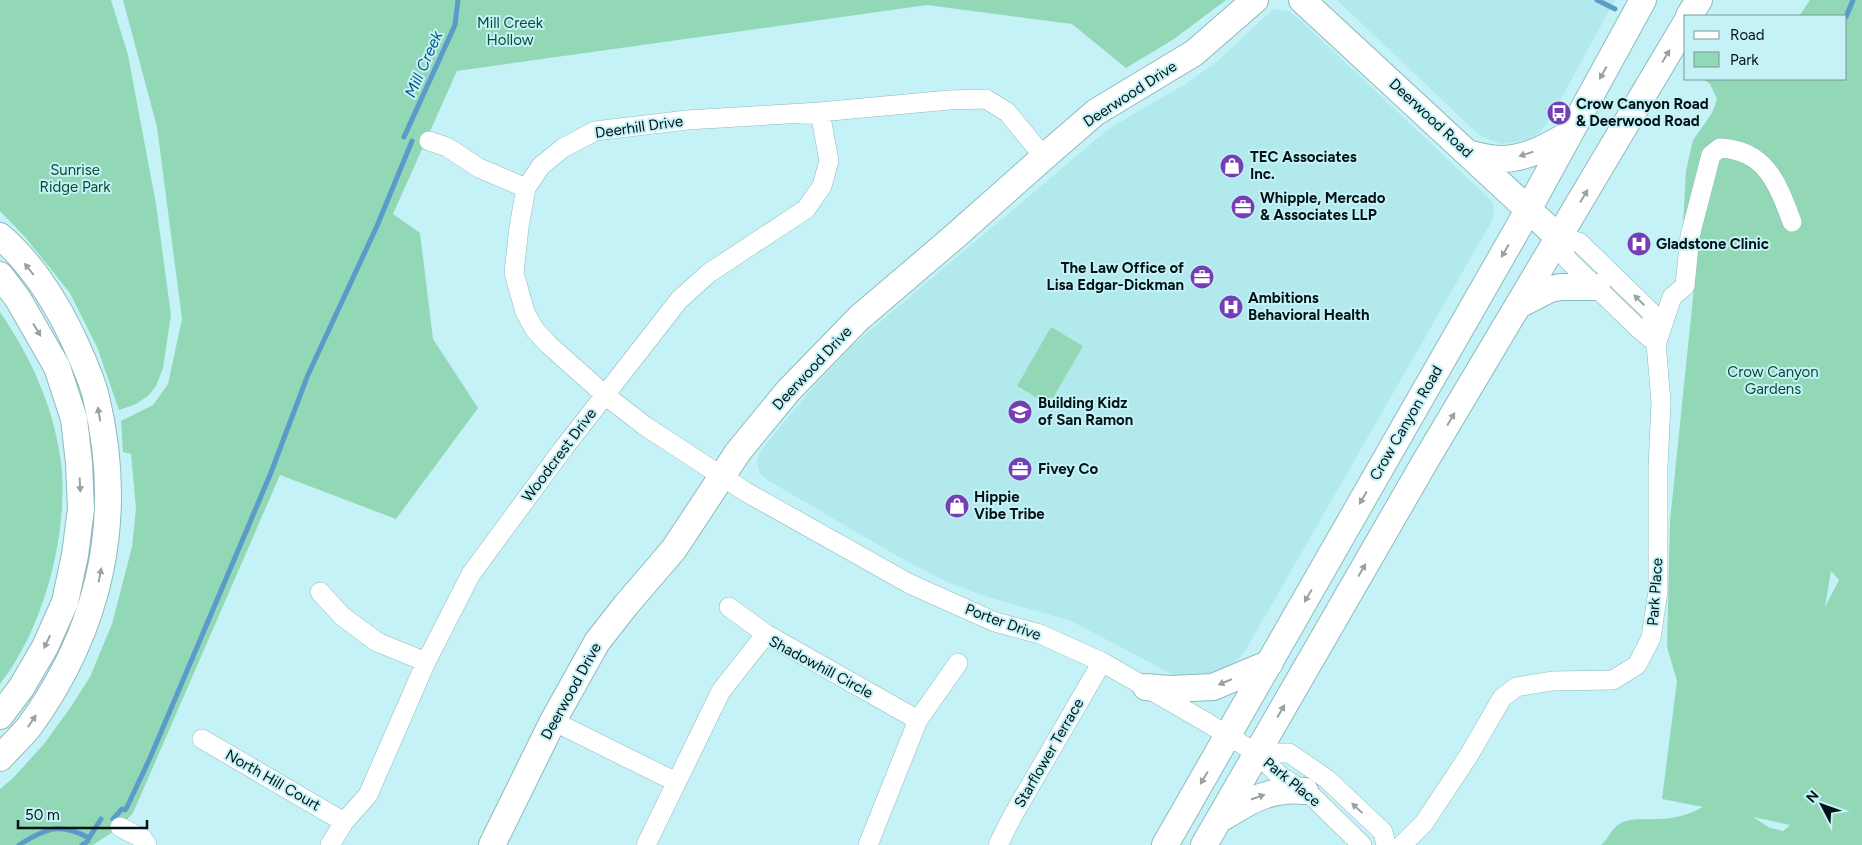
<svg xmlns="http://www.w3.org/2000/svg" width="1862" height="845" viewBox="0 0 1862 845" font-family="Figtree,sans-serif">
<rect width="100%" height="100%" fill="#c5f2f6"/>
<path fill="#b1e9ed" d="M1337,0H1615L1547,124L1539,133L1526,140L1501,144L1480,136Z
M1273,9L1289,11L1300,20L1492,201L1494,210L1493,219L1245,651L1238,659L1230,666L1212,675L1194,677L1174,675L1071,621L985,596L947,582L906,561L769,481L760,474L757,462L759,454L770,439L814,386L853,345L1106,131L1133,114L1186,84L1219,60Z"/>
<path fill="#92d8b7" fill-rule="evenodd" d="M0,0H111L128,55L156,204L171,315L163,368L156,386L148,396L136,404L119,410L97,347L70,293L25,237L0,211Z
M123,0H1226L1174,39L1126,68L1072,24L927,5L457,71L393,214L420,233L433,339L478,408L396,519L280,475L133,813L120,827L93,845H0V789L13,778L44,744L70,708L90,677L112,624L132,547L136,508L131,454L123,452L121,421L153,405L168,384L182,319L157,127Z
M1810,0H1862V845H1601C1608,840 1611,829 1619,824C1629,817 1646,820 1657,819C1673,819 1689,815 1703,807L1662,799L1677,681L1667,647L1670,521L1695,278L1682,244L1686,171L1693,140L1712,113L1717,99L1710,84L1703,79H1846V16H1799ZM1831,571L1839,580L1825,607ZM1753,817L1790,825L1783,831L1770,828Z
M0,312C31,357 54,408 61,462C69,533 44,628 0,684Z
M1051,327L1083,346L1049,405L1017,386Z"/>
<g fill="none" stroke-linecap="round" stroke-linejoin="round">
<path stroke="#5b9bc9" stroke-width="5" d="M1597,0L1615,9
M1846,17L1853,0
M404,137L455,25L458,0
M307,377L377,226L412,141
M113,819L122,809L125,810L127,807L150,758L270,475L306,380
M19,845C46,828 60,822 89,838L101,819
M82,845L88,841"/>
<defs>
<path id="street" d="M429,141L447,147L479,168L526,188
M1044,157L1007,112L986,99L949,100L820,112L687,120L595,131L563,148L541,166L526,188L519,227L514,273L525,312L535,330L549,345L605,395L645,426L746,492L910,584L995,622L1040,634L1102,662L1206,722L1256,753L1279,775L1313,797L1362,845
M1559,238L1567,259L1638,328L1656,343
M1657,342L1672,297L1685,286L1690,236L1711,155L1720,148C1766,150 1778,184 1792,222
M320,592L342,616L377,642L426,662
M729,607L766,634
M553,721L676,782
M202,739L344,822
M1256,753H1289L1327,779L1383,832L1386,845
M120,827L143,839L147,845
M330,845L344,822L368,795L426,662L471,574L563,449L679,300L709,273L806,209L822,186L829,161L820,112
M646,845L721,691L766,634L918,720
M868,845L918,720L958,663
M998,845L1012,817L1102,662
M1402,845L1424,823L1469,755L1502,698L1516,687L1552,681L1613,680L1637,665L1651,638L1658,591V467L1661,402L1656,343L1651,312L1579,242L1559,238"/>
<path id="secondary" d="M1302,0L1559,238
M1689,16L1699,0
M1470,154C1480,156 1491,159 1501,159C1526,159 1549,146 1569,134
M0,236C30,262 54,299 71,334C80,354 91,376 96,397C125,517 101,628 29,727C20,738 9,748 0,758
M0,275L18,299L57,367L74,419L79,463L81,509L75,555L65,602L45,647L21,688L0,716
M1519,305L1550,289L1561,287H1597
M1146,687L1170,689L1213,687L1270,663
M1222,818C1251,800 1270,788 1305,791
M492,845L553,721L597,642L626,605L674,549L738,452L788,391L859,318L954,237L1044,157L1096,112L1194,53L1255,0
M1165,845L1518,228L1643,0
M1204,845L1426,460L1686,23"/>
</defs>
<use href="#street" stroke="#8ebabe" stroke-width="20"/>
<use href="#secondary" stroke="#8ebabe" stroke-width="28"/>
<use href="#street" stroke="#fff" stroke-width="19"/>
<use href="#secondary" stroke="#fff" stroke-width="26"/>
</g>
<defs><path id="oneway-solid" d="M-6-.8H1V-3.2L6.5 0L1 3.2V.8H-6Z" transform="scale(1.25)"/></defs>
<g fill="#9aa1a1">
<use href="#oneway-solid" transform="translate(1666 56) rotate(-59)"/>
<use href="#oneway-solid" transform="translate(1603 73) rotate(119)"/>
<use href="#oneway-solid" transform="translate(1526 154) rotate(163)"/>
<use href="#oneway-solid" transform="translate(1584 196) rotate(-59)"/>
<use href="#oneway-solid" transform="translate(1505 251) rotate(120)"/>
<use href="#oneway-solid" transform="translate(29 269) rotate(-129)"/>
<use href="#oneway-solid" transform="translate(1639 300) rotate(-135)"/>
<use href="#oneway-solid" transform="translate(37 330) rotate(59)"/>
<use href="#oneway-solid" transform="translate(99 414) rotate(-100)"/>
<use href="#oneway-solid" transform="translate(1451 419) rotate(-59)"/>
<use href="#oneway-solid" transform="translate(80 485) rotate(87)"/>
<use href="#oneway-solid" transform="translate(1363 498) rotate(120)"/>
<use href="#oneway-solid" transform="translate(1362 570) rotate(-60)"/>
<use href="#oneway-solid" transform="translate(100 575) rotate(-79)"/>
<use href="#oneway-solid" transform="translate(1308 596) rotate(120)"/>
<use href="#oneway-solid" transform="translate(47 642) rotate(115)"/>
<use href="#oneway-solid" transform="translate(1225 682) rotate(157)"/>
<use href="#oneway-solid" transform="translate(1281 711) rotate(-60)"/>
<use href="#oneway-solid" transform="translate(32 721) rotate(-56)"/>
<use href="#oneway-solid" transform="translate(1204 778) rotate(120)"/>
<use href="#oneway-solid" transform="translate(1258 797) rotate(-19)"/>
<use href="#oneway-solid" transform="translate(1357 808) rotate(-137)"/>
</g>
<defs>
<symbol id="bus-disc" viewBox="-11 -11 22 22"><circle r="9.5" fill="#753eb5" stroke="#c5f2f6"/><path d="M-5-6H5V4H4V6H2V4H-2V6H-4V4H-5ZM-3.5-4V0h7V-4ZM-3.5 1.2v1.5H-2V1.2ZM2 1.2v1.5H3.5V1.2Z" fill="#fff"/></symbol>
<symbol id="shop-disc" viewBox="-11 -11 22 22"><circle r="9.5" fill="#753eb5" stroke="#c5f2f6"/><path d="M-5-2.5h2.3a2.7 3.5 0 0 1 5.4 0H5L5.5 6h-11ZM-1.5-2.5h3a1.5 2.3 0 0 0-3 0Z" fill="#fff"/></symbol>
<symbol id="office-disc" viewBox="-11 -11 22 22"><circle r="9.5" fill="#753eb5" stroke="#c5f2f6"/><path d="M-6-3h4V-5.5h4V-3h4V5H-6ZM-1-4.5V-3h2v-1.5ZM-6 0V1H6V0Z" fill="#fff"/></symbol>
<symbol id="hospital-disc" viewBox="-11 -11 22 22"><circle r="9.5" fill="#753eb5" stroke="#c5f2f6"/><path d="M-5-5h3v3.5h4V-5h3V5h-3V1.5h-4V5h-3Z" fill="#fff"/></symbol>
<symbol id="school-disc" viewBox="-11 -11 22 22"><circle r="9.5" fill="#753eb5" stroke="#c5f2f6"/><path d="M0-5L7-2L0 1L-7-2ZM-4 1L0 2.5L4 1V4Q0 6-4 4Z" fill="#fff"/></symbol>
</defs>
<g fill-rule="evenodd">
<use href="#bus-disc" x="1545" y="99" width="28" height="28"/>
<use href="#shop-disc" x="1218" y="152" width="28" height="28"/>
<use href="#office-disc" x="1229" y="193" width="28" height="28"/>
<use href="#hospital-disc" x="1625" y="230" width="28" height="28"/>
<use href="#office-disc" x="1188" y="263" width="28" height="28"/>
<use href="#hospital-disc" x="1217" y="293" width="28" height="28"/>
<use href="#school-disc" x="1006" y="398" width="28" height="28"/>
<use href="#office-disc" x="1006" y="455" width="28" height="28"/>
<use href="#shop-disc" x="943" y="492" width="28" height="28"/>
</g>
<g text-anchor="middle" stroke-width="4" stroke-linejoin="round" paint-order="stroke">
<g font-size="15" fill="#094c34" stroke="#c5f2f6">
<text x="510" y="28">Mill Creek<tspan x="510" dy="17">Hollow</tspan></text>
<text x="75" y="175">Sunrise<tspan x="75" dy="17">Ridge Park</tspan></text>
<text x="1773" y="377">Crow Canyon<tspan x="1773" dy="17">Gardens</tspan></text>
</g>
<g font-size="15" fill="#031315" stroke="#c5f2f6">
<text transform="translate(1130 94) rotate(-33)" y="5">Deerwood Drive</text>
<text transform="translate(1431 118) rotate(43)" y="5">Deerwood Road</text>
<text transform="translate(639 127) rotate(-8)" y="5">Deerhill Drive</text>
<text transform="translate(812 368) rotate(-47)" y="5">Deerwood Drive</text>
<text transform="translate(1406 423) rotate(-60)" y="5">Crow Canyon Road</text>
<text transform="translate(559 455) rotate(-53)" y="5">Woodcrest Drive</text>
<text transform="translate(1655 592) rotate(-86)" y="5">Park Place</text>
<text transform="translate(1003 622) rotate(20)" y="5">Porter Drive</text>
<text transform="translate(821 667) rotate(28)" y="5">Shadowhill Circle</text>
<text transform="translate(571 691) rotate(-61)" y="5">Deerwood Drive</text>
<text transform="translate(1049 753) rotate(-60)" y="5">Starflower Terrace</text>
<text transform="translate(273 780) rotate(30)" y="5">North Hill Court</text>
<text transform="translate(1292 782) rotate(39)" y="5">Park Place</text>
</g>
<g font-size="15" font-weight="bold" fill="#031315" stroke="#c5f2f6" text-anchor="start">
<text x="1576" y="109">Crow Canyon Road<tspan x="1576" dy="17">&amp; Deerwood Road</tspan></text>
<text x="1250" y="162">TEC Associates<tspan x="1250" dy="17">Inc.</tspan></text>
<text x="1260" y="203">Whipple, Mercado<tspan x="1260" dy="17">&amp; Associates LLP</tspan></text>
<text x="1656" y="249">Gladstone Clinic</text>
<text x="1184" y="273" text-anchor="end">The Law Office of<tspan x="1184" dy="17">Lisa Edgar-Dickman</tspan></text>
<text x="1248" y="303">Ambitions<tspan x="1248" dy="17">Behavioral Health</tspan></text>
<text x="1038" y="408">Building Kidz<tspan x="1038" dy="17">of San Ramon</tspan></text>
<text x="1038" y="474">Fivey Co</text>
<text x="974" y="502">Hippie<tspan x="974" dy="17">Vibe Tribe</tspan></text>
</g>
<g font-size="16" font-style="italic" fill="#085784" stroke="#c5f2f6">
<text transform="translate(423 64) rotate(-66)" y="6">Mill Creek</text>
</g>
</g>
<rect x="1684" y="15" width="162" height="65" fill="#c5f2f6" stroke="#77999c"/>
<rect x="1694" y="31" width="25" height="8" fill="#ffffff" stroke="#77999c"/>
<text x="1730" y="40" font-size="15" fill="#031315">Road</text>
<rect x="1694" y="52" width="25" height="15" fill="#92d8b7" stroke="#77999c"/>
<text x="1730" y="65" font-size="15" fill="#031315">Park</text>
<g transform="translate(1822 805) rotate(311)" stroke="#c5f2f6" stroke-width="4" paint-order="stroke">
<path d="M0-4L9 19L0 12L-9 19Z" fill="#031315"/>
<text y="-8" font-size="14" font-weight="bold" text-anchor="middle" fill="#031315">N</text>
</g>
<path d="M18 820v8h129v-8" fill="none" stroke="#031315" stroke-width="2.5"/>
<text x="25" y="820" font-size="15" fill="#031315" stroke="#c5f2f6" stroke-width="4" paint-order="stroke">50 m</text>
</svg>
